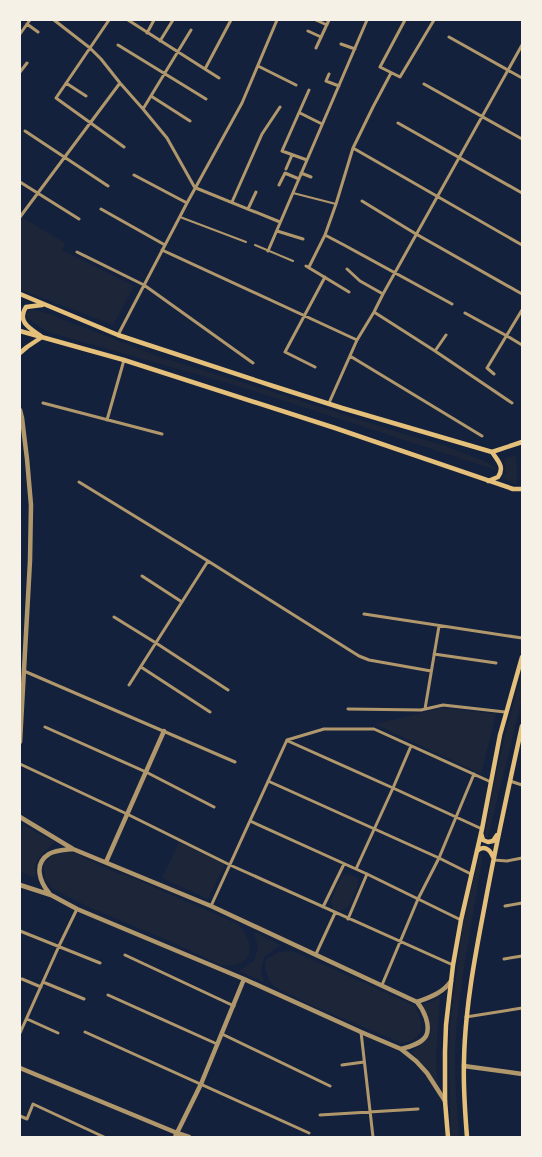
<svg xmlns="http://www.w3.org/2000/svg" width="542" height="1157" viewBox="0 0 542 1157" font-family="'Titillium Web',sans-serif">
<rect width="100%" height="100%" fill="#14213d"/>
<path fill="#1d2539" d="M20,217L28,221L65,243L62,250L134,286L113,325L20,289Z
M33,310L49,314L160,357L251,385L414,437L443,445L482,460L498,469H493L245,388L48,332L27,318V313L29,311Z
M516,455L517,485L502,478L506,473L504,459Z
M20,494C23,526 22,558 20,591Z
M522,671V699L488,837L486,838L485,835L493,789L504,740Z
M442,708L496,714L481,774L375,724Z
M23,825L55,842C44,852 29,862 37,878L20,872V849Z
M179,842L225,864L208,899L162,878Z
M70,851L110,870L128,876L238,924C257,945 254,969 221,965L174,943L93,909L59,892L51,887L45,879L44,871V863L53,855Z
M481,855L482,856L481,866C472,922 461,977 456,1033C453,1068 457,1103 459,1137H451L449,1056L450,1025L463,924L479,856Z
M348,874L356,877L358,880V885L348,907L341,911L333,909L331,901L340,880L344,875Z
M254,932L280,945L264,957L261,971L264,982L239,971L254,961L258,946Z
M293,951L415,1006C420,1018 427,1031 413,1040C410,1042 404,1043 401,1043L309,1004L274,986L269,980L265,968L266,964L264,961L279,952Z
M440,997L436,1054L437,1083L412,1052L427,1038L429,1021L423,1005Z"/>
<g fill="none" stroke-linecap="round" stroke-linejoin="round">
<path stroke="#b1986c" stroke-width="2" d="M293,193L336,204
M180,217L246,242
M255,245L293,261"/>
<path stroke="#b1986c" stroke-width="3" d="M54,20L90,48L101,59L120,83L143,109L167,138L195,188
M109,20L56,98L124,147
M128,20L219,78
M316,20L327,25
M405,20L380,67L400,77L434,20
M27,24L38,32
M308,31L321,37
M147,33L154,20
M20,34L30,20
M449,37L522,78
M160,41L173,20
M341,44L355,49
M118,45L206,99
M316,48L329,20
M258,66L296,85
M205,69L231,20
M20,72L27,63
M329,74L326,81L339,86
M66,83L86,96
M424,84L522,139
M151,96L190,121
M143,109L191,30
M300,113L322,124
M398,123L522,193
M25,131L108,186
M353,148L522,245
M307,160L282,151L309,90
M286,169L292,155
M301,173L311,177
M134,175L187,203
M20,182L79,219
M279,185L285,173L299,179
M196,188L280,222
M362,201L416,234L522,294
M232,202L262,134L280,107
M101,209L165,245
M248,209L256,192
M20,217L120,83
M277,231L303,239
M325,235L344,245L452,304
M162,250L357,340
M268,251L367,20
M77,252L144,285L253,363
M306,266L349,292
M309,267L325,235L336,204L353,148L373,107L391,73
M347,269L360,281L383,294
M374,312L435,351L512,403
M465,313L507,336L522,345
M118,335L187,203L242,103L277,20
M435,351L446,335
M350,356L482,436
M315,367L285,352L325,277
M494,374L487,368L522,310
M43,403L162,434
M329,403L357,340L374,312L383,294L522,45
M107,420L124,360
M79,482L208,561L359,656L369,660L431,671
M142,576L182,602
M364,614L522,638
M114,617L156,643L228,690
M434,654L496,663
M141,667L210,712
M24,671L235,762
M129,685L208,561
M348,709L421,710L443,705L505,712
M425,709L439,626
M45,727L146,772L214,807
M287,740L324,729H374L491,782
M288,741L393,788L482,829
M20,764L127,814L230,865L453,965
M268,781L439,858L471,874
M510,781L522,785
M250,821L367,874L461,920
M494,860L507,861L522,858
M356,869L393,788L411,746
M211,906L287,740
M505,906L522,903
M323,907L344,864
M348,919L367,874
M20,931L100,963
M316,954L335,913
M125,955L234,1006
M504,959L522,956
M22,979L41,987
M43,982L84,999
M382,985L418,899L439,858L474,774
M108,995L217,1044
M466,1017L522,1008
M27,1019L58,1033
M85,1032L309,1133
M361,1032L373,1137
M20,1033L59,946L77,909
M222,1034L330,1086
M342,1065L364,1062
M320,1115L418,1109
M20,1116L27,1119L33,1104L104,1137"/>
<path stroke="#b1986c" stroke-width="4.5" d="M20,410L22,418L27,459L31,505L30,561L20,742
M20,817L73,849L211,906L417,1002C430,997 443,993 451,981
M106,862L164,731
M20,885L51,895L77,909L244,979L361,1032L401,1049L416,1061L427,1073L445,1101
M49,893C40,882 33,864 49,854C56,850 66,850 73,849
M401,1049C409,1047 421,1044 426,1036C431,1026 424,1010 417,1002
M464,1066L522,1074
M20,1068L177,1133L189,1137
M175,1137L201,1084L244,979"/>
<path stroke="#e5c07b" stroke-width="4.5" d="M20,294L118,335L273,386L342,408L492,452L522,442
M20,331L124,360L335,428L513,489H522
M20,353L27,347L42,337C31,329 16,322 26,307L42,305
M488,481L498,477C505,467 498,461 492,452
M481,833L483,840L488,842L493,841L497,835
M477,851C484,845 490,849 493,857
M448,1137L445,1101V1052L446,1025L453,965L461,920L482,829L500,735L522,657
M467,1137C465,1112 463,1087 464,1061C465,1008 475,956 485,904C496,844 509,785 522,726"/>
</g>
<rect width="542" height="1157" fill="none" stroke="#f6f1e7" stroke-width="42"/>
</svg>
